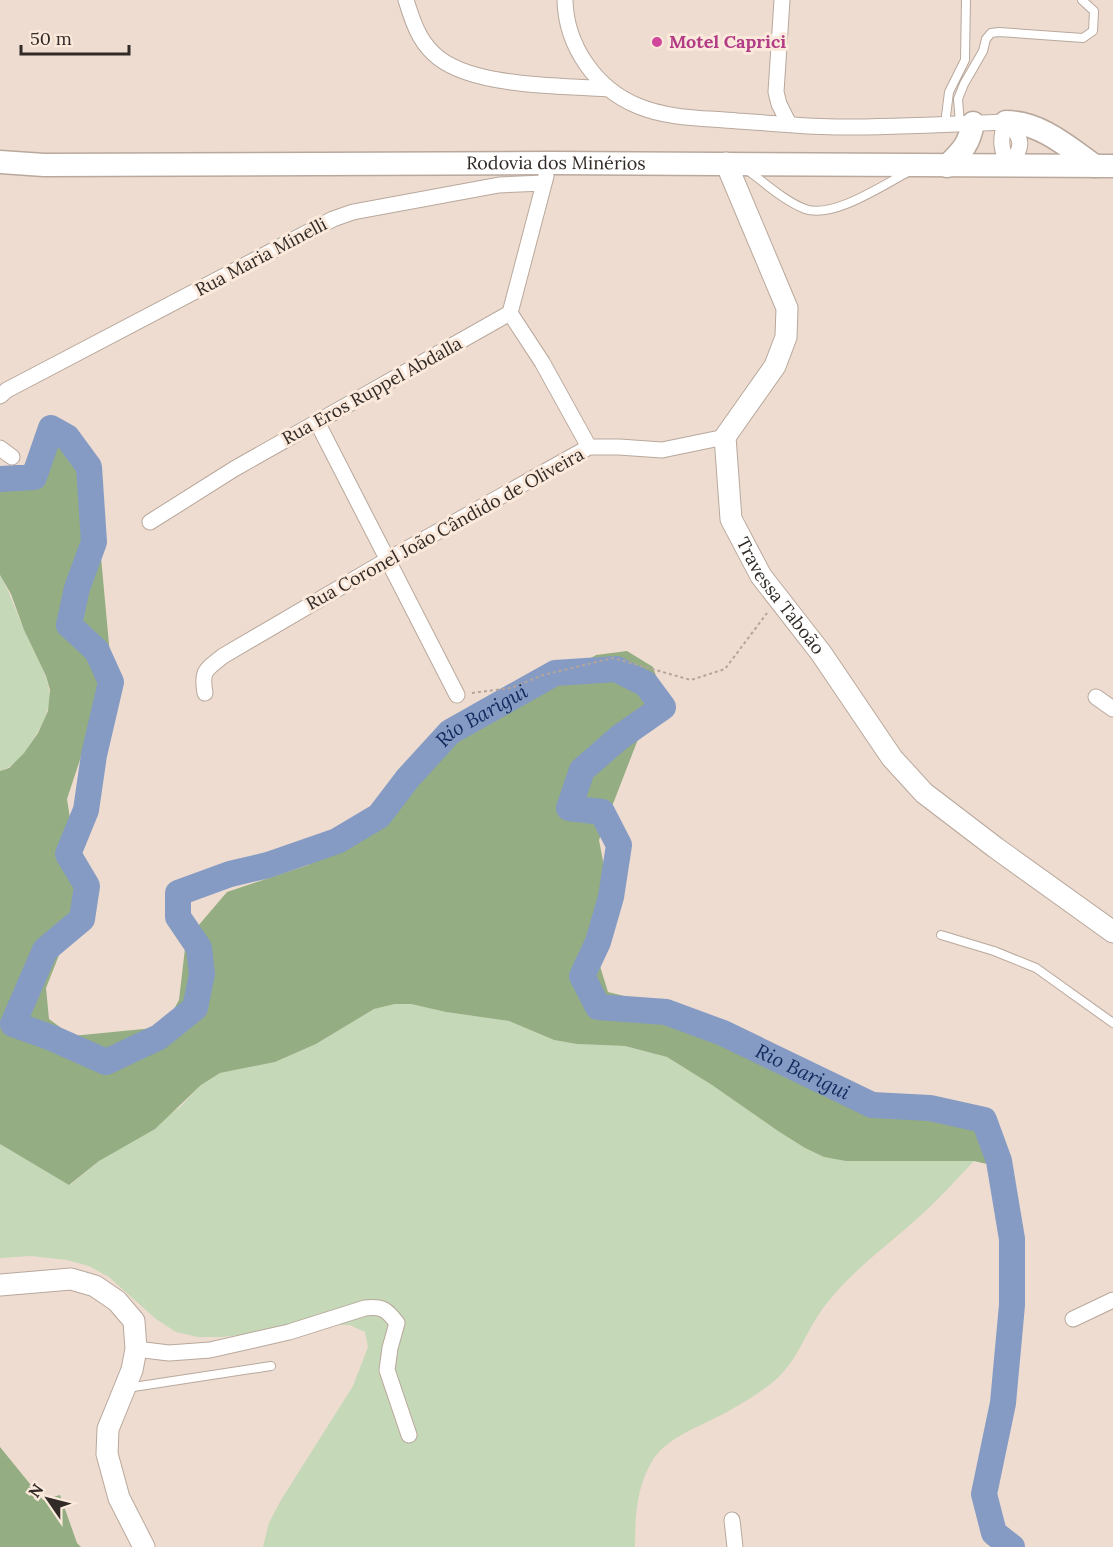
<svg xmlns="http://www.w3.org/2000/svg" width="1113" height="1547" viewBox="0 0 1113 1547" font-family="Lora,serif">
<rect width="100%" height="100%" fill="#eddccf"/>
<path fill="#c5d8b8" d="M0,575C10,593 16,611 24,630C45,679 66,692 30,744C23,756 14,766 0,771Z
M395,1004H411L446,1012L509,1021L554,1040L577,1044L625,1046L667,1057L712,1085L778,1131L805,1148L824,1157L974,1161C957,1179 939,1199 920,1216C889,1244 854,1269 827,1303C802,1334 800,1364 764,1389C751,1398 738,1406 725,1413C700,1427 665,1437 651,1463C636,1490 635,1518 635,1547H263L269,1523L281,1500L353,1386L368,1347L365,1332L350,1325H326L222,1337H198L176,1332L156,1319L109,1277L89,1266L67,1260L31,1256L0,1258V1144L70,1185L99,1161L180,1107L201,1085L220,1073L275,1062L316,1044L374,1009Z"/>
<path fill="#94ad83" d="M54,440L76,460L95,492L111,666L67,799L82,897L46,988L49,1019L72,1036L164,1027L179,1000L186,940L227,892L308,865L388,812L491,703L552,682L596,655L627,651L653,667L663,697L640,734L599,840L614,918L599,963L608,992L714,1018L858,1088L968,1115L1004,1147L1009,1169L974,1161H846L824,1157L805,1148L778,1131L712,1085L667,1057L625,1046L577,1044L554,1040L509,1021L446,1012L411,1004H395L374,1009L316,1044L275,1062L220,1073L201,1085L155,1129L99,1161L69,1185L0,1144V771L9,768L24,753L38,733L48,711L50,690L46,676L24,630L11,594L0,575V479L10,481L40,447Z
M0,1447L43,1500L60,1495L77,1543L81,1547H0Z"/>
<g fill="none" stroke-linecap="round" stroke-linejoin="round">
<path stroke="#859bc4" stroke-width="26" id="s1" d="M0,479L34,477L51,428L67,437L89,467L94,542L77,588L69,625L97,651L111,682L94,755L86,810L68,854L87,886L82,919L45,950L13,1024L52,1038L106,1062L159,1037L195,1008L202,974L199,948L178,917V893L230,874L268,865L337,841L379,816L408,778L450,732L555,673L616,669L646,684L663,707L620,737L582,770L569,808L602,812L619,845L611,897L598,942L582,976L598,1007L666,1012L723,1033L872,1105L930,1108L984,1120L999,1161L1012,1239V1305L1003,1403L984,1494L994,1533L1012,1547"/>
<defs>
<path id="lane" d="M945,124L949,92L965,60L966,0
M960,124L958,99L964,84L983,51L986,39L991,33L999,32L1083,38L1093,31L1094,11L1082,0
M746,169C764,182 784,201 805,209C833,219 883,185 908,172
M941,935L994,951L1036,968L1113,1023
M127,1388L271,1366"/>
<path id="street" d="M406,0C412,19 418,39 433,53C468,88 560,85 608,89
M565,0C566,46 596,89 638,106C669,119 705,118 737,121C772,123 807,127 842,127C897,127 951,124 1006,122C1025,139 1023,148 1009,166C1001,150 999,139 1006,122
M782,0L776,92L779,104L789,124
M546,176L510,313L542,362L589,447
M0,396L7,390L333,219L353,212L499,185L544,183
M317,422L457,695
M0,448L12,457
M150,522L234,469L510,313
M205,693C201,670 206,670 223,656L387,560L589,447H619L662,450L725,437
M1096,697L1113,709
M1073,1319L1113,1300
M136,1349L169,1353L210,1350L289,1332L365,1308C383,1306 387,1310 397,1323L390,1348L387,1370L409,1435
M732,1520L735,1547"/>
<g id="secondary">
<path id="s2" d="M726,163L787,308L786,337L775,366L725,437L731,519L761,576L821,653L892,758L924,793L996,848L1113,932"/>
<path d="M0,1285L71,1279L95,1286L117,1301L134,1321L136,1349L132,1370L108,1429L107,1454L119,1498L144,1547"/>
</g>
<g id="primary">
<path d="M1006,122C1040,122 1068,147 1095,166"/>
<path id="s3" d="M0,162L44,165L550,163L1113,166"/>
<path d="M947,166C962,151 969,145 973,123"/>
</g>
</defs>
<use href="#lane" stroke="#b9a89c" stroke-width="10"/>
<use href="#street" stroke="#b9a89c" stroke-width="17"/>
<use href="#secondary" stroke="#b9a89c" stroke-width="23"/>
<use href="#primary" stroke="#b9a89c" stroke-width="25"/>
<path stroke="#b3a59b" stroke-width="2" stroke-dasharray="3 3" stroke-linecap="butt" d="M472,693L511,688L543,675L613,658L691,680L725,669L767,613"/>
<use href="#lane" stroke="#fff" stroke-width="8"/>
<use href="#street" stroke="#fff" stroke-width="15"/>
<use href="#secondary" stroke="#fff" stroke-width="21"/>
<use href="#primary" stroke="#fff" stroke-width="22"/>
</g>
<circle fill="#d1479c" stroke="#fbe9dc" stroke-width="2" cx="657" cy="42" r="6"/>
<g text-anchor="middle" stroke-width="6" stroke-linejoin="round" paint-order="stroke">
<g font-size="18" font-weight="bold" fill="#b23c85" stroke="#fbe9dc" text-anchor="start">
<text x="669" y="48">Motel Caprici</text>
</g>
<g font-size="18" fill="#312a26" stroke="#fbe9dc">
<text dy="6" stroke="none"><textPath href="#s3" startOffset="556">Rodovia dos Minérios</textPath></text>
<text transform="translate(261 257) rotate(-28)" y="6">Rua Maria Minelli</text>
<text transform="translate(372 391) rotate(-29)" y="6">Rua Eros Ruppel Abdalla</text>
<text transform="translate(445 529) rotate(-29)" y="6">Rua Coronel João Cândido de Oliveira</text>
<text dy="6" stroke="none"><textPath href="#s2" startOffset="478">Travessa Taboão</textPath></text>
</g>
<g font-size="20" font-style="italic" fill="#122a5d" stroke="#fbe9dc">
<text dy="7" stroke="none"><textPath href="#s1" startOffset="1443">Rio Barigui</textPath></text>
<text dy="7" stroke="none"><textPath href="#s1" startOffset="2254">Rio Barigui</textPath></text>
</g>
</g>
<g transform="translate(48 1499) rotate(305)" stroke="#fbe9dc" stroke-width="4.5" paint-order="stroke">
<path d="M0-4.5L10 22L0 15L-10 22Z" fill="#312a26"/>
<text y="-9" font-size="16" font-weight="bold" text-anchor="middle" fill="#312a26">N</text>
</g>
<path d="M21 45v9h108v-9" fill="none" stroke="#312a26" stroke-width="3"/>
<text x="30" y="45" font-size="18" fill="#312a26" stroke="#fbe9dc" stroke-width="4.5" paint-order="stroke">50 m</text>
</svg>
